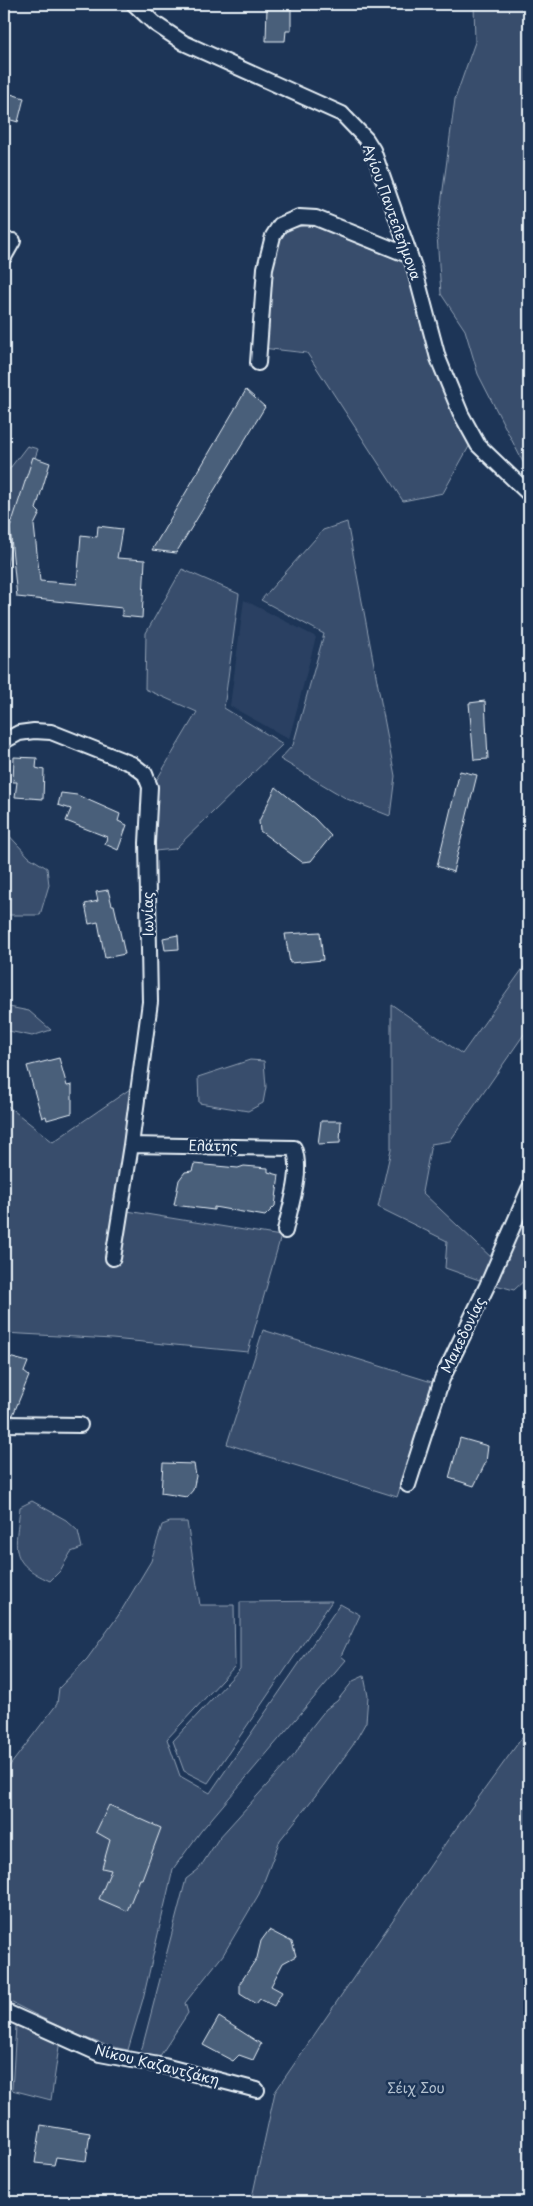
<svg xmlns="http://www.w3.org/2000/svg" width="533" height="2206" viewBox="0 0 533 2206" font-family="'Playpen Sans',sans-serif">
<rect width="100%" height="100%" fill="#1d3557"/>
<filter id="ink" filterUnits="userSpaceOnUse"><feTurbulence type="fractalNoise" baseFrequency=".02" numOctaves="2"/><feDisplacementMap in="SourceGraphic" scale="10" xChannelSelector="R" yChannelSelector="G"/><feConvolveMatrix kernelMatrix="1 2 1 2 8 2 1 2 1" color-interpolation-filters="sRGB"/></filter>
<g filter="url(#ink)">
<path fill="#2a4162" d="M244,600L316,637L289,739L230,706Z"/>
<path fill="#374d6c" stroke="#909fb2" d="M474,4H529V471L526,468L478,374L465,330L441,294L437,235L455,99L475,42Z
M310,225L404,262L426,340L452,410L471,443L443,493L403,501L307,353L262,348L269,272L279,237L290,228Z
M27,446L38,449L16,514L6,572L4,571V476Z
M347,522L395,776L390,816L347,799L280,759L293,745L324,634L261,600L323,530Z
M182,569L239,594L224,708L283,744L175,849L155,851L153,786L197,712L145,689L146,633Z
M4,830L29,857L47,868L49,885L40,915H6L4,918Z
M529,960V1027L450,1141L431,1144L422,1192L494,1260L485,1282L445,1268L447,1241L378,1207L391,1150V1004L462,1054Z
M4,1006L29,1011L51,1030L32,1036L4,1030Z
M250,1060L264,1061L266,1087L263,1103L248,1111L199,1103L198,1077Z
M130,1089L134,1091L115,1209L281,1236L248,1352L112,1339L4,1333V1103L53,1142Z
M529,1197V1276L514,1290L492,1284Z
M263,1330L435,1383L397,1497L227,1444Z
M32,1501L66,1520L78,1531L82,1548L71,1552L60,1571L50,1581C7,1562 16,1548 20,1507Z
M170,1522H187L200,1605H234L235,1666L167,1739L180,1776L210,1793L340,1604L360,1615L341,1656L346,1660L201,1831L173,1869L143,1999L128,2050C85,2043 44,2018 4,1999V1768H8L57,1704L59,1688L87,1659L118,1616L151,1561L162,1525Z
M332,1601L208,1783L184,1771L173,1741L240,1669V1602Z
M364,1676L368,1696L366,1722L353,1745L323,1786L280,1840L259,1894L223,1955L185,2003L188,2013L158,2059L140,2056L186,1879L199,1869L219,1838L296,1753L307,1733L326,1709L337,1701L353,1681Z
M529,1728V2202H251L275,2092L447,1841Z
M16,2026L60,2040L51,2100L12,2090Z"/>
<path fill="#495e7a" stroke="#e8f1f8" d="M267,6L291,7V31H286L285,41H266Z
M4,92L24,98L18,122L4,118Z
M246,390L265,407L176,553L152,550Z
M33,457L50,463L36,509L40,513L34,525L40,581L77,584L81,535L97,537L98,526L122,529L117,558L145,560L142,618L122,616V608L17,597L10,528Z
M485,701L488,759L474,760L469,703Z
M14,757L37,758L36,768L44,770L43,799L15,797L17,782H13Z
M460,771L477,775L453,872L437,866Z
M276,787L315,819L331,836L311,861L302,862L260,831L259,821Z
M61,793L77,795L120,814L118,821L127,825L118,850L105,844L107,837L66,821L71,809L58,805Z
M108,890L112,905H114L125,954L105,958L98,922L89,924L85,904L98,901L96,892Z
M320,932L323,960L290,963L285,934Z
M178,935L179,949L165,950L163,938Z
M59,1058L67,1086L72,1085V1113L47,1120L46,1116L42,1118L27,1066Z
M321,1121H341L340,1143L318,1144Z
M194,1164L238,1168L244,1166L268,1168V1172L279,1175L275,1206L265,1216L214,1207V1210L174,1205L179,1180L185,1172L192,1171Z
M9,1357L28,1362L24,1372L29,1376L13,1415H7V1397L4,1396V1372Z
M460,1438L488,1446L486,1462L474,1486L449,1478Z
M163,1463L194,1464L196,1476L193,1490L187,1497L161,1493Z
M109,1805L161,1828L142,1879H140L127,1911L99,1899L111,1870L102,1868L110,1840L96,1832Z
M269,1930L292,1942L296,1956L283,1963L271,1986L282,1992L274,2006L260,1999L256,2004L240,1994V1983L257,1958L261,1941Z
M219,2017L261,2044L253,2060L239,2055L233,2061L203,2045Z
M41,2125L90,2133L86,2161L56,2157L54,2165L35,2163Z"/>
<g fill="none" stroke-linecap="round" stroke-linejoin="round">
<defs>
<path id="minor" d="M134,4L154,23L184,43L342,114L366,139L373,150L414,267L438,358L461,414L478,445L529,494
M4,257L13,241
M258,363L265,268L273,236L280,225L299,217L316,218L410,256
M4,741L19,733L34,731L51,732L132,764L145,774L150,787L147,843L150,1002L131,1145L113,1258
M131,1145L294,1148C303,1173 290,1206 285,1231
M4,1424L80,1425
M408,1485L442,1379L487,1286L529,1189
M4,2011L100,2054L164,2066L257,2090"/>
</defs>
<use href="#minor" stroke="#e8f1f8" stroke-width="18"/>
<use href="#minor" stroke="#1d3557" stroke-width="14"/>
</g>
</g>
<g text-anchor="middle" stroke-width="5" stroke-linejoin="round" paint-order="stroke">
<g font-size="14" fill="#e8f1f8" stroke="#1d3557">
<text transform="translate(392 212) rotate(70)" y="5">Αγίου Παντελεήμονα</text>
<text transform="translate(148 914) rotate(-91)" y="5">Ιωνίας</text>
<text transform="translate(213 1146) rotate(1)" y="5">Ελάτης</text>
<text transform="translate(463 1335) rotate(-64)" y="5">Μακεδονίας</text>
<text transform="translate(157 2065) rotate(14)" y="5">Νίκου Καζαντζάκη</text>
</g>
<g font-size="14" fill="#b3c0ce" stroke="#1d3557">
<text x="416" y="2093">Σέιχ Σου</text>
</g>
</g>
<rect width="533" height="2206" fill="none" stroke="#1d3557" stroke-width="20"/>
<rect x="10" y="10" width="513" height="2186" fill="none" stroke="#e8f1f8" stroke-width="2" filter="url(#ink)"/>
</svg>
